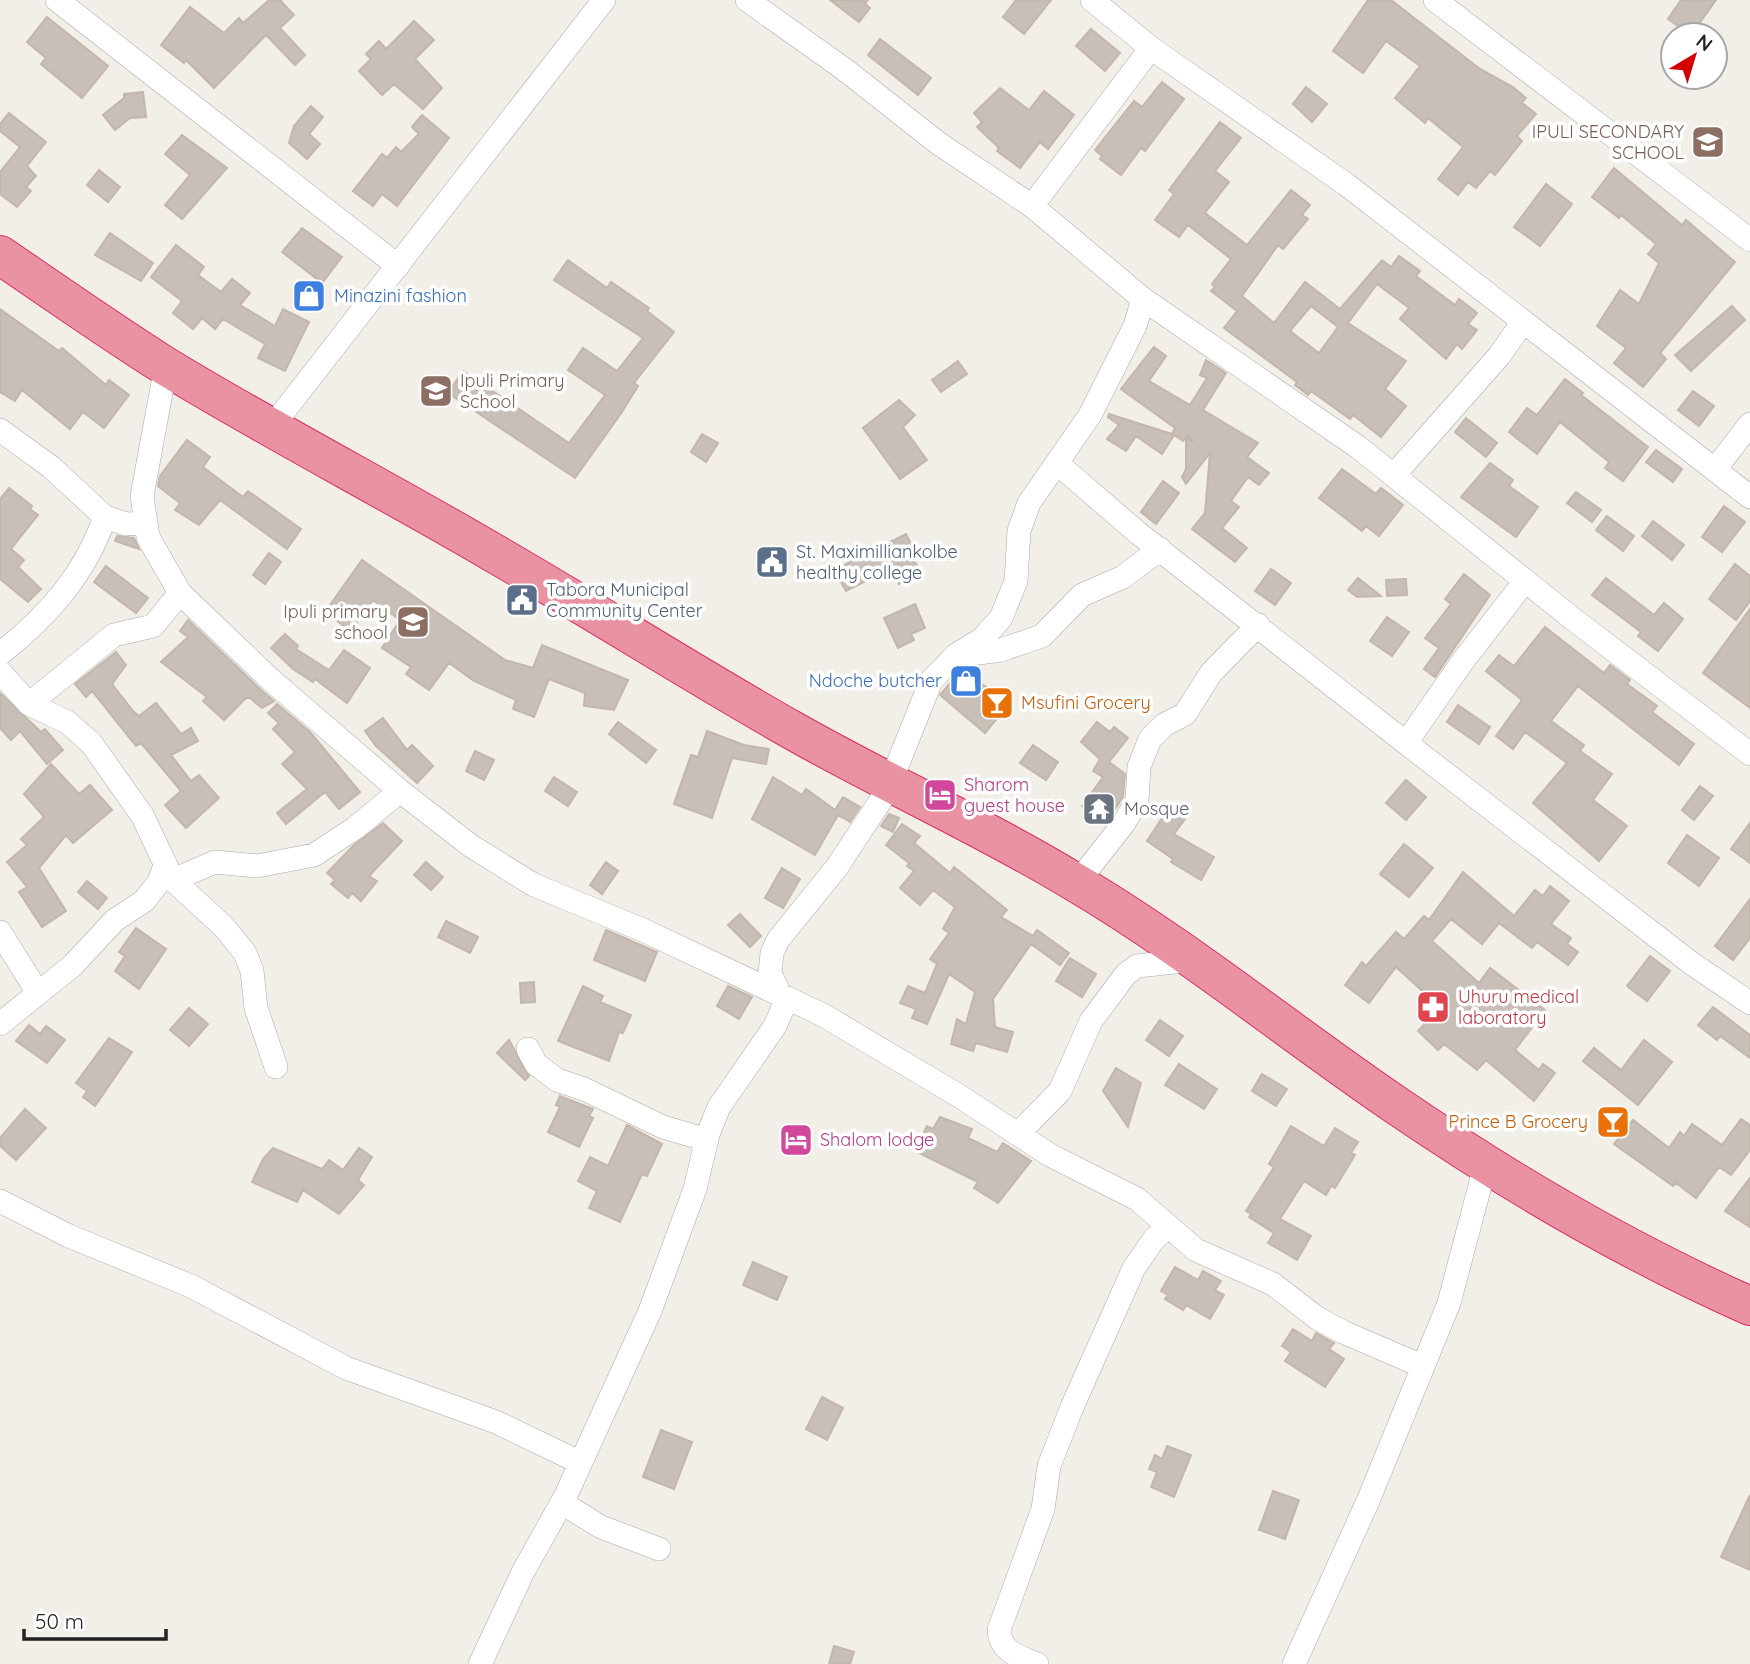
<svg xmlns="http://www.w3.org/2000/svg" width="1750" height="1664" viewBox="0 0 1750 1664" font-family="Quicksand,sans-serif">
<rect width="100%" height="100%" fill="#f2efe9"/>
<path fill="#c7bfb8" stroke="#c4b6ab" stroke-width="2" fill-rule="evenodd" d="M269,0H280L294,15L280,28L305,55L295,65L266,35L214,88L186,60L184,63L161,45L190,7L224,33L239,18L243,23Z
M830,0H868L865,4L870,8L859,22Z
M1016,0H1051L1024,34L1003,17Z
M1368,0H1391L1480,69L1513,87L1526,98L1522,103L1536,114L1517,136L1522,141L1495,175L1490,171L1476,188L1468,182L1458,195L1438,179L1463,147L1428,118L1425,123L1395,98L1420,66L1386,41L1363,73L1333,51Z
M1681,0H1716L1691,35L1668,19Z
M47,17L108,66L82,98L41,64L46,58L27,42Z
M414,21L434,40L415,59L442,88L423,109L394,84L382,95L359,71L371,59L366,54L379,41L386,49Z
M1091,29L1120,53L1105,71L1076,46Z
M880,39L931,78L918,95L868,55Z
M1162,82L1184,99L1145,151L1141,148L1121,175L1100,159L1102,156L1095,150L1134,101L1142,107Z
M1306,87L1327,104L1312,122L1293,104Z
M1000,88L1029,110L1044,91L1074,115L1048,149L1040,142L1020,168L997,151L999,148L977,127L982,122L974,113Z
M143,92L146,117L130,118L115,130L103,115L124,98V94Z
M311,106L323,117L309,134L320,144L307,159L289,143L294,126Z
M9,113L46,142L27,166L36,176L26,187L31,191L17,207L0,194V172L20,147L0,131V124Z
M422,115L449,138L397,206L382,194L373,206L353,191L382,154L387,158L396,147L401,152L419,134L412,127Z
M1220,122L1241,138L1215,171L1229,182L1205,213L1247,245L1291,190L1310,205L1302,215L1308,219L1283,249L1278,245L1242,296L1274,323L1305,282L1340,309L1382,260L1391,267L1399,256L1420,271L1416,276L1455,305L1459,299L1477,313L1468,324L1477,330L1462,349L1457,344L1446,359L1400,319L1409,308L1377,284L1348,323L1406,361L1385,389L1406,406L1381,437L1353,415L1350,419L1311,391L1308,395L1295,385L1297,382L1224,328L1237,311L1211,291L1215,287L1212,284L1231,259L1188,225L1179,237L1155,220L1174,194L1169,190ZM1311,306L1338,327L1319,353L1290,331Z
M182,135L227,168L182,219L165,205L190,175L165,154Z
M1614,168L1682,225L1686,220L1735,262L1660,353L1666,359L1643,387L1614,363L1626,348L1597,326L1620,290L1639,304L1659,263L1648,254L1656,244L1621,215L1619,218L1592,197Z
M99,170L120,187L108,202L87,185Z
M1546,184L1572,204L1540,246L1514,227Z
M302,228L342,257L322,283L282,252Z
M110,233L153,263L141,281L95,255Z
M176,245L204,267L198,275L221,292L232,279L250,293L240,305L275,326L283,309L309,322L285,371L258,358L265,344L223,319L215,329L202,318L193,329L173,313L182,301L151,277Z
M568,260L607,288L611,282L649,308L647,311L674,332L634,383L638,386L622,412L575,478L448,393L463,371L569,443L605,395L568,370L583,348L617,371L643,338L554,280Z
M1732,306L1745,320L1691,371L1675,355Z
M0,309L59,351L62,348L106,385L109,380L129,395L104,428L83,412L70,429L22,390L15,401L0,392Z
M1154,347L1166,356L1149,381L1190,405L1207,378L1200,375L1206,360L1226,373L1203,410L1258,443L1247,457L1269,473L1259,485L1248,477L1231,501L1239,507L1222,528L1247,548L1235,562L1192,529L1205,513L1210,453L1186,484L1182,477L1186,469V438L1194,441L1187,436L1183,441L1174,435L1162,454L1136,436L1126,451L1107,439L1119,425L1108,417L1109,414L1172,434L1175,428L1121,389Z
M958,361L967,374L941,392L932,380Z
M1565,379L1583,393L1581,395L1648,447L1623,481L1605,468L1609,462L1560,422L1537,454L1509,432L1527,408L1537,415Z
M1693,391L1714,406L1699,426L1678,410Z
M899,400L915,415L903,427L927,460L900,479L863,428Z
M1466,418L1497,443L1486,457L1455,432Z
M702,434L718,443L706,462L691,452Z
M187,440L210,457L203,467L243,497L248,491L301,529L287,549L220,500L199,525L175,510L180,503L158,486L160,476Z
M1656,450L1682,469L1673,482L1646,462Z
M1490,463L1513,480L1509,486L1538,507L1516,537L1461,497Z
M1342,469L1376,494L1381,488L1403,505L1379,536L1366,526L1362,531L1319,498Z
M1163,481L1179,493L1156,524L1141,512Z
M9,488L32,506L30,509L38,515L11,549L24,560L18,567L41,589L28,602L0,579V499Z
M1576,492L1601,510L1592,522L1567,503Z
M1724,506L1745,522L1722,552L1702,537Z
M1607,516L1634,536L1623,551L1596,530Z
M1653,521L1684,545L1672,560L1642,536Z
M906,534L917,556L913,558L921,573L899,584L892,568L846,591L834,570Z
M117,536L134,538L139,549L115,541Z
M269,553L281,562L265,584L253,575Z
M362,560L505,660L533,668L542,645L628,680L614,710L584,706L585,693L549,679L534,717L513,709L516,700L474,681L449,663L429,690L406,674L411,667L382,648L400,620L373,600L351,631L325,612Z
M1735,564L1750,576V601L1736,620L1709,599Z
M106,566L148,598L136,613L94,582Z
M1271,569L1291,583L1275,605L1255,591Z
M1464,574L1490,595L1435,677L1424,669L1439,648L1425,638L1451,604L1445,599Z
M1358,578L1381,596L1357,597L1348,590Z
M1606,578L1654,615L1664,603L1683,619L1658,651L1638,636L1641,632L1592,595Z
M1406,579L1407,595L1387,596L1386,580Z
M915,604L925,628L911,634L914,640L898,648L884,618Z
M1750,609V708L1703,673Z
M1387,617L1409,632L1392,656L1370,641Z
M188,620L261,690L274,701L262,708L250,698H246L224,720L203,701L207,697L161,662L188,637L180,631Z
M1545,627L1604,673L1610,665L1630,680L1627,684L1657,706L1652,712L1694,744L1679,765L1578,686L1551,721L1584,745L1580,751L1612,774L1593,800L1627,826L1599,861L1533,803L1567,763L1525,732L1513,749L1496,736L1522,700L1486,671L1499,655L1514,666Z
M285,634L298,646L296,649L329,670L344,650L370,668L347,703L315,679L313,682L293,669L271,648Z
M116,652L126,665L112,684L133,711L139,716L156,703L181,734L191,728L198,741L171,755L191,781L199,775L219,798L186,828L165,805L181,791L141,743L136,746L92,691L86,697L75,684Z
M962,669L990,690L981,700L999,716L985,733L940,695Z
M0,693L41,732L45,729L63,750L47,764L20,731L11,740L0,728Z
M277,704L310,732L360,792L339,809L325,792L286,824L277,813L307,789L282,764L295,752L273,729L279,723L268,713Z
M1458,705L1490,727L1479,744L1447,722Z
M383,718L407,750L412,745L433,766L417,783L376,746L365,731Z
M618,722L656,750L646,763L609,734Z
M1097,722L1110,732L1114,727L1128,738L1109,762L1125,774L1123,797L1106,823L1082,806L1103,777L1093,771L1100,759L1081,742Z
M707,731L744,745L769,749L766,764L732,758L712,818L674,804L691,755L698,757Z
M1033,745L1058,762L1046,780L1020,763Z
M475,751L494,760L484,780L466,771Z
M51,764L79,794L90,785L112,810L73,843L66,835L39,868L66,911L42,927L19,892L27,887L7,862L27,845L21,839L44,817L24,794Z
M554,777L577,792L568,806L545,791Z
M773,777L802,795L806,789L835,810L843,797L860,807L850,822L838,815L815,855L752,819Z
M1406,780L1426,797L1406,820L1386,803Z
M1700,786L1713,796L1694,820L1682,810Z
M1172,803L1188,815L1174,834L1214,857L1201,880L1171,862L1173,859L1147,841Z
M889,814L899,818L893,832L881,826Z
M383,823L402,841L369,876L377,881L361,901L352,893L348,898L331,884L335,880L327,873L353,846Z
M1750,823V863L1731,849Z
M902,824L920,836L914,843L950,873L954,867L1007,910L1001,917L1033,936L1037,930L1069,953L1060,965L1031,944L993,999L995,1027L1013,1032L1007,1052L976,1043L973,1051L951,1044L957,1019L966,1024L975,992L949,974L927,1024L912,1018L916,1009L900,1003L908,986L925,993L937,964L930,959L949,933L943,929L955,907L933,890L920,905L900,888L914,871L907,866L909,863L886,845Z
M1687,835L1719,858L1699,886L1668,863Z
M1404,844L1433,868L1409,897L1380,874Z
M426,862L443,877L431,890L414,875Z
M606,862L618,871L602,894L590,885Z
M782,868L800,879L783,908L765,898Z
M1463,872L1514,916L1535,890L1543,896L1550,886L1569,901L1551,924L1571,938L1567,944L1578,952L1568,965L1537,942L1532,948L1499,923L1482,944L1451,919L1432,941L1479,983L1490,968L1545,1010L1515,1050L1539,1070L1543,1064L1555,1073L1534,1101L1486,1060L1477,1070L1444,1044L1438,1050L1418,1031L1440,1007L1396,967L1369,1003L1345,985L1362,962L1366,966L1396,932L1404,939L1424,916L1429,920Z
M87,881L107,898L98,909L78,892Z
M1750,899V938L1733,960L1715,946Z
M740,914L761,936L750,947L728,925Z
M446,921L478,937L470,953L438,937Z
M136,928L166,949L139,989L115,971L125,956L119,952Z
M606,930L657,952L645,981L594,960Z
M1650,956L1670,971L1647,1001L1627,986Z
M1070,958L1096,974L1082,997L1056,981Z
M534,982L535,1002L521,1003L520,983Z
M583,986L603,996L600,1002L631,1015L623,1033L619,1032L609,1061L558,1041Z
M728,986L752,997L739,1019L717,1006Z
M1713,1007L1750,1035V1058L1720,1036L1717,1040L1698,1025Z
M189,1008L208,1024L189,1046L170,1030Z
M1160,1020L1183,1036L1169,1056L1146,1040Z
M29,1025L40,1034L46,1026L65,1040L47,1063L16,1041Z
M109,1038L132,1052L95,1106L83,1097L87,1091L76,1083Z
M509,1040L529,1076L525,1080L497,1053Z
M1644,1040L1672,1062L1638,1105L1583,1061L1594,1048L1621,1070Z
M1179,1064L1217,1089L1204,1109L1165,1085Z
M1116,1068L1141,1083L1128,1127L1103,1091Z
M1262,1074L1287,1089L1276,1106L1252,1091Z
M560,1096L593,1109L589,1116L593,1118L579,1147L548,1132L560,1107L556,1105Z
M25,1109L46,1128L16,1160L0,1146V1138Z
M940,1117L972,1129L968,1138L997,1152L1003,1143L1031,1161L998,1203L974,1188L978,1182L915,1151L927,1126L933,1129Z
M1741,1119L1750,1125V1150L1731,1175L1719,1167L1696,1198L1676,1183L1673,1186L1614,1144L1633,1120L1669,1148L1680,1132L1684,1136L1692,1124L1722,1145Z
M627,1125L662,1144L647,1176L642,1174L620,1222L589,1208L597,1191L578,1181L590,1157L608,1166Z
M1291,1126L1324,1146L1335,1128L1358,1142L1351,1153L1355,1155L1335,1188L1331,1186L1326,1195L1304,1181L1280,1219L1311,1236L1297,1260L1268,1243L1274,1233L1249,1217L1251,1214L1246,1211L1274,1167L1269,1164Z
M273,1148L322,1169L329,1160L343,1170L359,1148L372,1157L358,1180L364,1185L339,1214L303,1190L297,1202L252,1182L263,1159Z
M1750,1178V1227L1725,1211Z
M753,1262L787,1277L777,1300L743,1285Z
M1175,1267L1198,1280L1203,1271L1221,1281L1215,1290L1224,1295L1210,1319L1186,1305L1183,1310L1165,1299L1168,1295L1161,1291Z
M1293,1329L1312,1341L1316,1333L1334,1343L1329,1349L1344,1359L1325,1387L1285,1361L1291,1352L1282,1346Z
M822,1397L843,1408L827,1440L806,1429Z
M661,1430L692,1442L674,1489L643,1477Z
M1167,1446L1191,1455L1174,1497L1151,1487L1157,1472L1149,1469L1155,1455L1162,1459Z
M1273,1491L1299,1500L1285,1539L1259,1530Z
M1750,1495V1570L1721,1557Z
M834,1646L854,1652L850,1664H829Z"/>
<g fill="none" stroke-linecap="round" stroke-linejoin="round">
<defs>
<path id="street" d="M57,0L398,266
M747,0L844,69L938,143L1032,206L1143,299L1358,447L1573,619L1750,754
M1092,0L1151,48L1347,185L1750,497
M1435,0L1750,240
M1032,206L1151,48
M166,366L142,496L148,537L180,593L271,680L400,791L471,846L534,885L643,930L823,1015L956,1094L1050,1155L1137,1199L1196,1250L1273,1284L1317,1318L1343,1332L1422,1366
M271,428L604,0
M0,430L51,467L105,517L126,524L146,523
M1058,464L1138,533L1406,743L1691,963L1750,1003
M1716,468L1750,424
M1394,475L1499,356L1523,322
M0,654C48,616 84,576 105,517
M963,655L1001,650L1042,636L1082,595L1123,577L1160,549
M0,672L29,704L67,722L91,743L142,815L173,880L224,927L245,953L252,971L256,1008L276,1067
M29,704L114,635L153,626L180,593
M1406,743L1463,661L1525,581
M173,880L215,862L257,866L314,855L355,828L400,791
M1077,883L1124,823L1137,801L1139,767L1150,739L1164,725L1185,714L1211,673L1258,625
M0,932L38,993
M0,1024L72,966L115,920L144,901L159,882L165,865
M528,1049L536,1064L557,1080L584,1089L663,1127L707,1140
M1019,1133L1060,1091L1091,1021L1126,974L1137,966L1193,960
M0,1201L69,1236L191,1286L346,1368L496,1422L579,1462
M562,1503L601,1527L659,1549
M480,1664L523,1572L566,1495L650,1311L695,1189L708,1134L719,1107L775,1026L782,1010L784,1003L770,973L772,953L778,940L837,867L881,800L891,781L931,681L956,655L982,639L1001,618L1016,581L1019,531L1029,503L1090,415L1135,326L1143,299
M1037,1664C1020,1657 1000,1652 999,1630L1043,1509L1049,1466L1072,1407L1134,1268L1154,1239L1168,1227
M1294,1664L1368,1501L1449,1303L1486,1163"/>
<path id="highway" d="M0,255C54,292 107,329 162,364C270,430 383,488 492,552C593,610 691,673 792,730C885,783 982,826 1073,881C1185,947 1286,1030 1393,1103C1507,1181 1624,1250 1750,1306"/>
</defs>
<use href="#street" stroke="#a9a9a9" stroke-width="24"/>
<use href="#highway" stroke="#dc2a67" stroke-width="40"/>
<use href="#street" stroke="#fff" stroke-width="23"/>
<use href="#highway" stroke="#e892a2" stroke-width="38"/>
</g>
<defs>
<symbol id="school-square" viewBox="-11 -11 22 22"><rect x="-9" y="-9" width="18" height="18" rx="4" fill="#8d6e63" stroke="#fff"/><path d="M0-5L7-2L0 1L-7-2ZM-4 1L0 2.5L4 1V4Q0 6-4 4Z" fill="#fff"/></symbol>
<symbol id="shop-square" viewBox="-11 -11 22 22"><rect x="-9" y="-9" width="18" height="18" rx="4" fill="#3f7fe0" stroke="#fff"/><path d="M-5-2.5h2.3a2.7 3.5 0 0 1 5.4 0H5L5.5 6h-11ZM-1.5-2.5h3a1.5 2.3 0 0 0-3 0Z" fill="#fff"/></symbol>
<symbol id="civic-square" viewBox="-11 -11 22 22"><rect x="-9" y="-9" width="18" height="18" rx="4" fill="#5c6f8a" stroke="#fff"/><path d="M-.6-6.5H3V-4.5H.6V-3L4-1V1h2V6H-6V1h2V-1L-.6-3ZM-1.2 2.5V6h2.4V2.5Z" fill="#fff"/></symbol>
<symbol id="bar-square" viewBox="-11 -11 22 22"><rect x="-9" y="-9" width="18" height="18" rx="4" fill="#e8710a" stroke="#fff"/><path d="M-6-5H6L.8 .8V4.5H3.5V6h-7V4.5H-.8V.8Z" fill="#fff"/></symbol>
<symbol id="hotel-square" viewBox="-11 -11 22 22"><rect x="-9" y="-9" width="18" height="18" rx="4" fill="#d1479c" stroke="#fff"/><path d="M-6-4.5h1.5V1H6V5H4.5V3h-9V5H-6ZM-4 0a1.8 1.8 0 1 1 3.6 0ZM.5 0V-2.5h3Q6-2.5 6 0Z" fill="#fff"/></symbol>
<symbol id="temple-square" viewBox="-11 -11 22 22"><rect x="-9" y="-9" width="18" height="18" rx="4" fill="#6b7280" stroke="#fff"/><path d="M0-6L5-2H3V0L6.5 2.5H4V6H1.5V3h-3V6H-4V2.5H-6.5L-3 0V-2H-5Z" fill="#fff"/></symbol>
<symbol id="pharmacy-square" viewBox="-11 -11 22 22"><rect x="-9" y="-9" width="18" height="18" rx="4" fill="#e0444e" stroke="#fff"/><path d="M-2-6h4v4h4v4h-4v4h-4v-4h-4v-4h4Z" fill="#fff"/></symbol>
</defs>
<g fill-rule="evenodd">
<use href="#school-square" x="1689" y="123" width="38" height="38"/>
<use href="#shop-square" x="290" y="277" width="38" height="38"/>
<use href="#school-square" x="417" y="372" width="38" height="38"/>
<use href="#civic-square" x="753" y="543" width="38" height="38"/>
<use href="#civic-square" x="503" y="581" width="38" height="38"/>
<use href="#school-square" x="394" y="603" width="38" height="38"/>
<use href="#shop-square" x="947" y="662" width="38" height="38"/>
<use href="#bar-square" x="978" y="684" width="38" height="38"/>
<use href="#hotel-square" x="921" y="776" width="38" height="38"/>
<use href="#temple-square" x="1080" y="790" width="38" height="38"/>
<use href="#pharmacy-square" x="1414" y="988" width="38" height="38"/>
<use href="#bar-square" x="1594" y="1103" width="38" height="38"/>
<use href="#hotel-square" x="777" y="1121" width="38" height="38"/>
</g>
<g text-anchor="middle" stroke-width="7" stroke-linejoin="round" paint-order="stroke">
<g font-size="18" fill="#785e54" stroke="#fff" text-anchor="end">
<text x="1684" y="138">IPULI SECONDARY<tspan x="1684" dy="21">SCHOOL</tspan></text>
<text x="460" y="387" text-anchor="start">Ipuli Primary<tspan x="460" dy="21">School</tspan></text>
<text x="388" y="618">Ipuli primary<tspan x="388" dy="21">school</tspan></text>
</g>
<g font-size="18" fill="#366cbe" stroke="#fff" text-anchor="start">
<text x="334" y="302">Minazini fashion</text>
<text x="942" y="687" text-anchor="end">Ndoche butcher</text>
</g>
<g font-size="18" fill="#4e5e75" stroke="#fff" text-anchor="start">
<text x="796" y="558">St. Maximilliankolbe<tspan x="796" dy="21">healthy college</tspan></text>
<text x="546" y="596">Tabora Municipal<tspan x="546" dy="21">Community Center</tspan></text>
</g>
<g font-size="18" fill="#c56008" stroke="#fff" text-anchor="start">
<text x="1021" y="709">Msufini Grocery</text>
<text x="1588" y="1128" text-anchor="end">Prince B Grocery</text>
</g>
<g font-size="18" fill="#b23c85" stroke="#fff" text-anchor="start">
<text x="964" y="791">Sharom<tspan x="964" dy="21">guest house</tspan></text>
<text x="820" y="1146">Shalom lodge</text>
</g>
<g font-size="18" fill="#5b616d" stroke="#fff" text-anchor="start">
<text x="1124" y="815">Mosque</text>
</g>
<g font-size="18" fill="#be3a42" stroke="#fff" text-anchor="start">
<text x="1458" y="1003">Uhuru medical<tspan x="1458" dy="21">laboratory</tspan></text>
</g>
</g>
<g transform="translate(1694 56) rotate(38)"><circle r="33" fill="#ffffff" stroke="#a7a7a7" stroke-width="2"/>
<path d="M0-5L12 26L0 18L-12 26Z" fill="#d40000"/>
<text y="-10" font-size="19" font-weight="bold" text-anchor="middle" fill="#222222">N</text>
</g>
<path d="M24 1629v10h142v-10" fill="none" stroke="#222222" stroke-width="3.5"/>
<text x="35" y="1629" font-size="21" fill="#222222" stroke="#ffffff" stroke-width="5" paint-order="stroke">50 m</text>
</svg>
